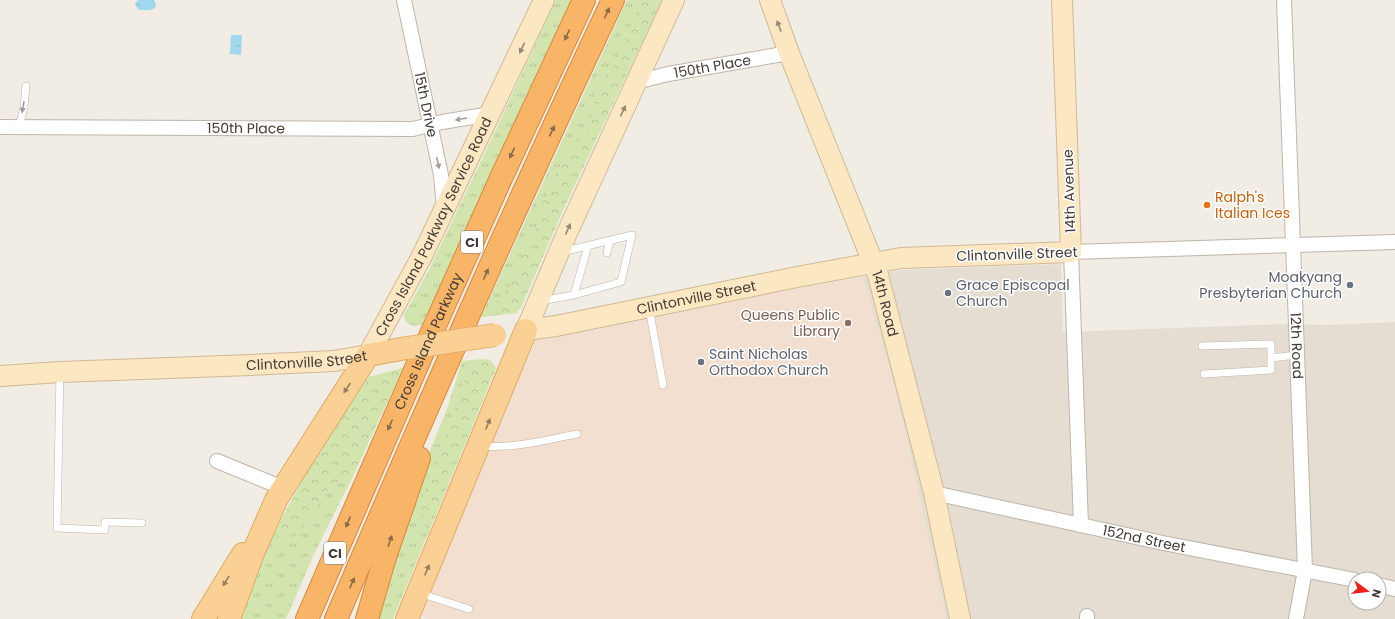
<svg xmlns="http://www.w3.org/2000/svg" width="1395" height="619" viewBox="0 0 1395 619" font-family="Poppins,sans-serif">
<defs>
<pattern id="grass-tufts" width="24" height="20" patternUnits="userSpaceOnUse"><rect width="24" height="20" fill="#d3e5ae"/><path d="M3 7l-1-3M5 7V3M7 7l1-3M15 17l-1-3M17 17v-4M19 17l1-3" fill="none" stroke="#b6c596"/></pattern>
<pattern id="forest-crowns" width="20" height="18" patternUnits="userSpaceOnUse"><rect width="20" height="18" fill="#d3e5ae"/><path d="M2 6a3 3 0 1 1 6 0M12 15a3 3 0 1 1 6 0" fill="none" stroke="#b6c596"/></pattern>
<pattern id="water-ripples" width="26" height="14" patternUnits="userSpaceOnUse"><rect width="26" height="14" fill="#a2d8ed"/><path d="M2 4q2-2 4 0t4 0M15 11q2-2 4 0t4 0" fill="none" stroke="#8dbacc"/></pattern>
</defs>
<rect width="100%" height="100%" fill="#f1ece4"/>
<path fill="#e5ddd2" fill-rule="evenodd" d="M1061,264L1063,332L1285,324L1326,325L1395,322V619H946L911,459L889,365L862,277L902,270ZM1355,579H1379V603H1355Z"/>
<path fill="#f3dfcf" d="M862,277L889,365L911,459L946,619H429L422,616L472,487L538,334Z"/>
<path fill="url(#grass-tufts)" d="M556,0H572L539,68L422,325C412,326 405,326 404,315L427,274L492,138Z
M627,0H662L564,208L521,307L516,313L481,317Z
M482,359L490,360L496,368L393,619H373L379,597L386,598L393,561L424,465L447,409L462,361Z
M403,368L350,482L314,554L286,619H238C255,569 279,522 305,476C324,442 347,410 369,377Z"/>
<path fill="url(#forest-crowns)" d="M642,0H662L564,208L521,307L516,313L499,314L496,308L497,301L512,283L523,249L537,225L543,201L571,144L590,129L596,89L615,65Z
M482,359L490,360L496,368L428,534L423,519L422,507L427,478L441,451L458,396L468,372Z
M403,368L350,482L339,481L326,492L312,516L296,535L287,539L274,534L305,475L369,377Z"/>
<path fill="url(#water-ripples)" d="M138,0H154L156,4L155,8L150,10H139L135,4Z
M231,35H242L241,55L230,54Z"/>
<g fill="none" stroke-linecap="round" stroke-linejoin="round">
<defs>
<path id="lane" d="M19,127L24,107L26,86
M607,253L610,240
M574,295L588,246
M540,301L574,295L621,282L632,235L562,252
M649,308L663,385
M1202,346L1271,344V358L1297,355
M60,372L57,528L105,530V522L142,523
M1204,374L1271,370V358
M481,446C513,449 545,440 577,434
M419,593L469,609"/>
<g id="street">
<path id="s1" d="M404,0L441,175L444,208"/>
<path id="s2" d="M1284,0L1305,570L1296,619"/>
<path id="s3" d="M636,82L668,74L789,53"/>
<path id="s4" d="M0,127L413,129L442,122L491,114"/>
<path d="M217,461L283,488"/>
<path id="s5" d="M934,493L1163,543L1355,580"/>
<path d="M1081,525L1071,252L1395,242"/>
<path d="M1379,585L1395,589"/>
<path d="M1087,619V616"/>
</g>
<g id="secondary">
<path id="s6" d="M674,0L567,233L526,330L556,326L797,277L901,258L1071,252L1062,0"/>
<path id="s7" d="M770,0L789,53L878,275L934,493L960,619"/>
<path id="s8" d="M0,376L60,372L251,365L334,361L368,355L422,256L544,0"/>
</g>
<path id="primary" d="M203,619L243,554
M229,619L253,553L277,498L368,355L407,348
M407,619L526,330"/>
<g id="highway">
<path id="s9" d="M307,619L423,352L502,176L584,0"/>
<path d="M336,619C425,411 516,204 613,0"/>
<path d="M367,619L385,557L419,458"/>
</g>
</defs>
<use href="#lane" stroke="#bfb5aa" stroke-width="8"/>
<use href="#street" stroke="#bfb5aa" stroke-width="16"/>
<use href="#secondary" stroke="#d0b995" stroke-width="22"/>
<use href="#primary" stroke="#dfaa65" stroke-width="24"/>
<use href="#highway" stroke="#d78838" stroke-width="24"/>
<use href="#lane" stroke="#fff" stroke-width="7"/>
<use href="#street" stroke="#fff" stroke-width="14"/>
<use href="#secondary" stroke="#fce7c3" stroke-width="20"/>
<use href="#primary" stroke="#fad094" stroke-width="22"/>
<use href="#highway" stroke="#f8b568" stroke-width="22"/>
<defs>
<path id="primary-bridge" d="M407,348L495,335"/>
</defs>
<use href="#primary-bridge" stroke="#dfaa65" stroke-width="24" stroke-linecap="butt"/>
<use href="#primary-bridge" stroke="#fad094" stroke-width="22"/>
</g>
<defs><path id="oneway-solid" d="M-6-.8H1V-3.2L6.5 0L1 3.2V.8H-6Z"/></defs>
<g fill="#8b6c49">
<use href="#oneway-solid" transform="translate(607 13) rotate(-65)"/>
<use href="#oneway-solid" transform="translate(567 35) rotate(115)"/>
<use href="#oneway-solid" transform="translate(552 131) rotate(-65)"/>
<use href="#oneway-solid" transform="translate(512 153) rotate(115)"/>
<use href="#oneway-solid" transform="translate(486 274) rotate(-66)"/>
<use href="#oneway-solid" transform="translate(390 425) rotate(114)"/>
<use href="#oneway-solid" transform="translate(348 522) rotate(113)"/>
<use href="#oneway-solid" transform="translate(390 541) rotate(-71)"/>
<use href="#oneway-solid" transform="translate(352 583) rotate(-67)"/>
</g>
<g fill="#968874">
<use href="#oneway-solid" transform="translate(779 26) rotate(-110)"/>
<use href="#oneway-solid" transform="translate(522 48) rotate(115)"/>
<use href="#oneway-solid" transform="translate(623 111) rotate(-65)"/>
<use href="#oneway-solid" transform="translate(568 229) rotate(-66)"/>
</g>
<g fill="#a19d9a">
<use href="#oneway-solid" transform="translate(23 107) rotate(100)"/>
<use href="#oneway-solid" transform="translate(461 119) rotate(170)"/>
<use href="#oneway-solid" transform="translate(438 163) rotate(78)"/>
</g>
<g fill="#957e5f">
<use href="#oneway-solid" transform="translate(347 388) rotate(123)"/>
<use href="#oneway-solid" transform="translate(488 424) rotate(-68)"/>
<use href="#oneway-solid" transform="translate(427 570) rotate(-68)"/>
<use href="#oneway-solid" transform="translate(226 581) rotate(121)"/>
</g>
<circle fill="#e8710a" stroke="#fff" stroke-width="1.5" cx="1207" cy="205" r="4"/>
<g fill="#6b7280" stroke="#fff" stroke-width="1.5">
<circle cx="1350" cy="285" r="4"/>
<circle cx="948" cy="293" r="4"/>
<circle cx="701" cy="362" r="4"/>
</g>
<circle fill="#8d6e63" stroke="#fff" stroke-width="1.5" cx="848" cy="323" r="4"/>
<g text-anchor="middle" stroke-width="3" stroke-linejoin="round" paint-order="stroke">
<g fill="#fff" stroke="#7b7671" stroke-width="1">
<rect x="461" y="231" width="22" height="22" rx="3"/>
<rect x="324" y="542" width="22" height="22" rx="3"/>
</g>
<g font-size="13" font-weight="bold" fill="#433b34">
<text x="472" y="247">CI</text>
<text x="335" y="558">CI</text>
</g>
<g font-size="14" fill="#433b34" stroke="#fff">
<text dy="5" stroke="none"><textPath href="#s3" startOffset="78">150th Place</textPath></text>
<text dy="5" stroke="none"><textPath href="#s1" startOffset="107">15th Drive</textPath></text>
<text dy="5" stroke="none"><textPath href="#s4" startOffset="246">150th Place</textPath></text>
<text transform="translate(1069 191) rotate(-92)" y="5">14th Avenue</text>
<text dy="5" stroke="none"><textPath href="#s8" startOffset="513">Cross Island Parkway Service Road</textPath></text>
<text transform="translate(1017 254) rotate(-2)" y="5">Clintonville Street</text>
<text dy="5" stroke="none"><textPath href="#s6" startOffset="535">Clintonville Street</textPath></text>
<text dy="5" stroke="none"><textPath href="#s7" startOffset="325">14th Road</textPath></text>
<text dy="5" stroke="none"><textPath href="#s9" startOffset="303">Cross Island Parkway</textPath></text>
<text dy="5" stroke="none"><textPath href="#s2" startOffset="346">12th Road</textPath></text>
<text dy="5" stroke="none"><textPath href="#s8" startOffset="307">Clintonville Street</textPath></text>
<text dy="5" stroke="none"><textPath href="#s5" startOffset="215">152nd Street</textPath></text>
</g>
<g font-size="14" fill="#c56008" stroke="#fff" text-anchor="start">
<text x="1215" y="202">Ralph's<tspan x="1215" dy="16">Italian Ices</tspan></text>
</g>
<g font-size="14" fill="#5b616d" stroke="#fff" text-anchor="start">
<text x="1342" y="282" text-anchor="end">Moakyang<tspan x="1342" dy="16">Presbyterian Church</tspan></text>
<text x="956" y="290">Grace Episcopal<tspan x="956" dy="16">Church</tspan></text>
<text x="709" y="359">Saint Nicholas<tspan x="709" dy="16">Orthodox Church</tspan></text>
</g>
<g font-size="14" fill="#785e54" stroke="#fff" text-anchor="end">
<text x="840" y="320">Queens Public<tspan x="840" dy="16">Library</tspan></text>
</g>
</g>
<g transform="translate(1367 591) rotate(105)"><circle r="19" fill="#ffffff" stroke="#b4b1ae"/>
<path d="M0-3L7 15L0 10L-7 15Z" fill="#f21f1b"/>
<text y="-6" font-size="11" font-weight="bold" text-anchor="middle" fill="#433b34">N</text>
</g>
</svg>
